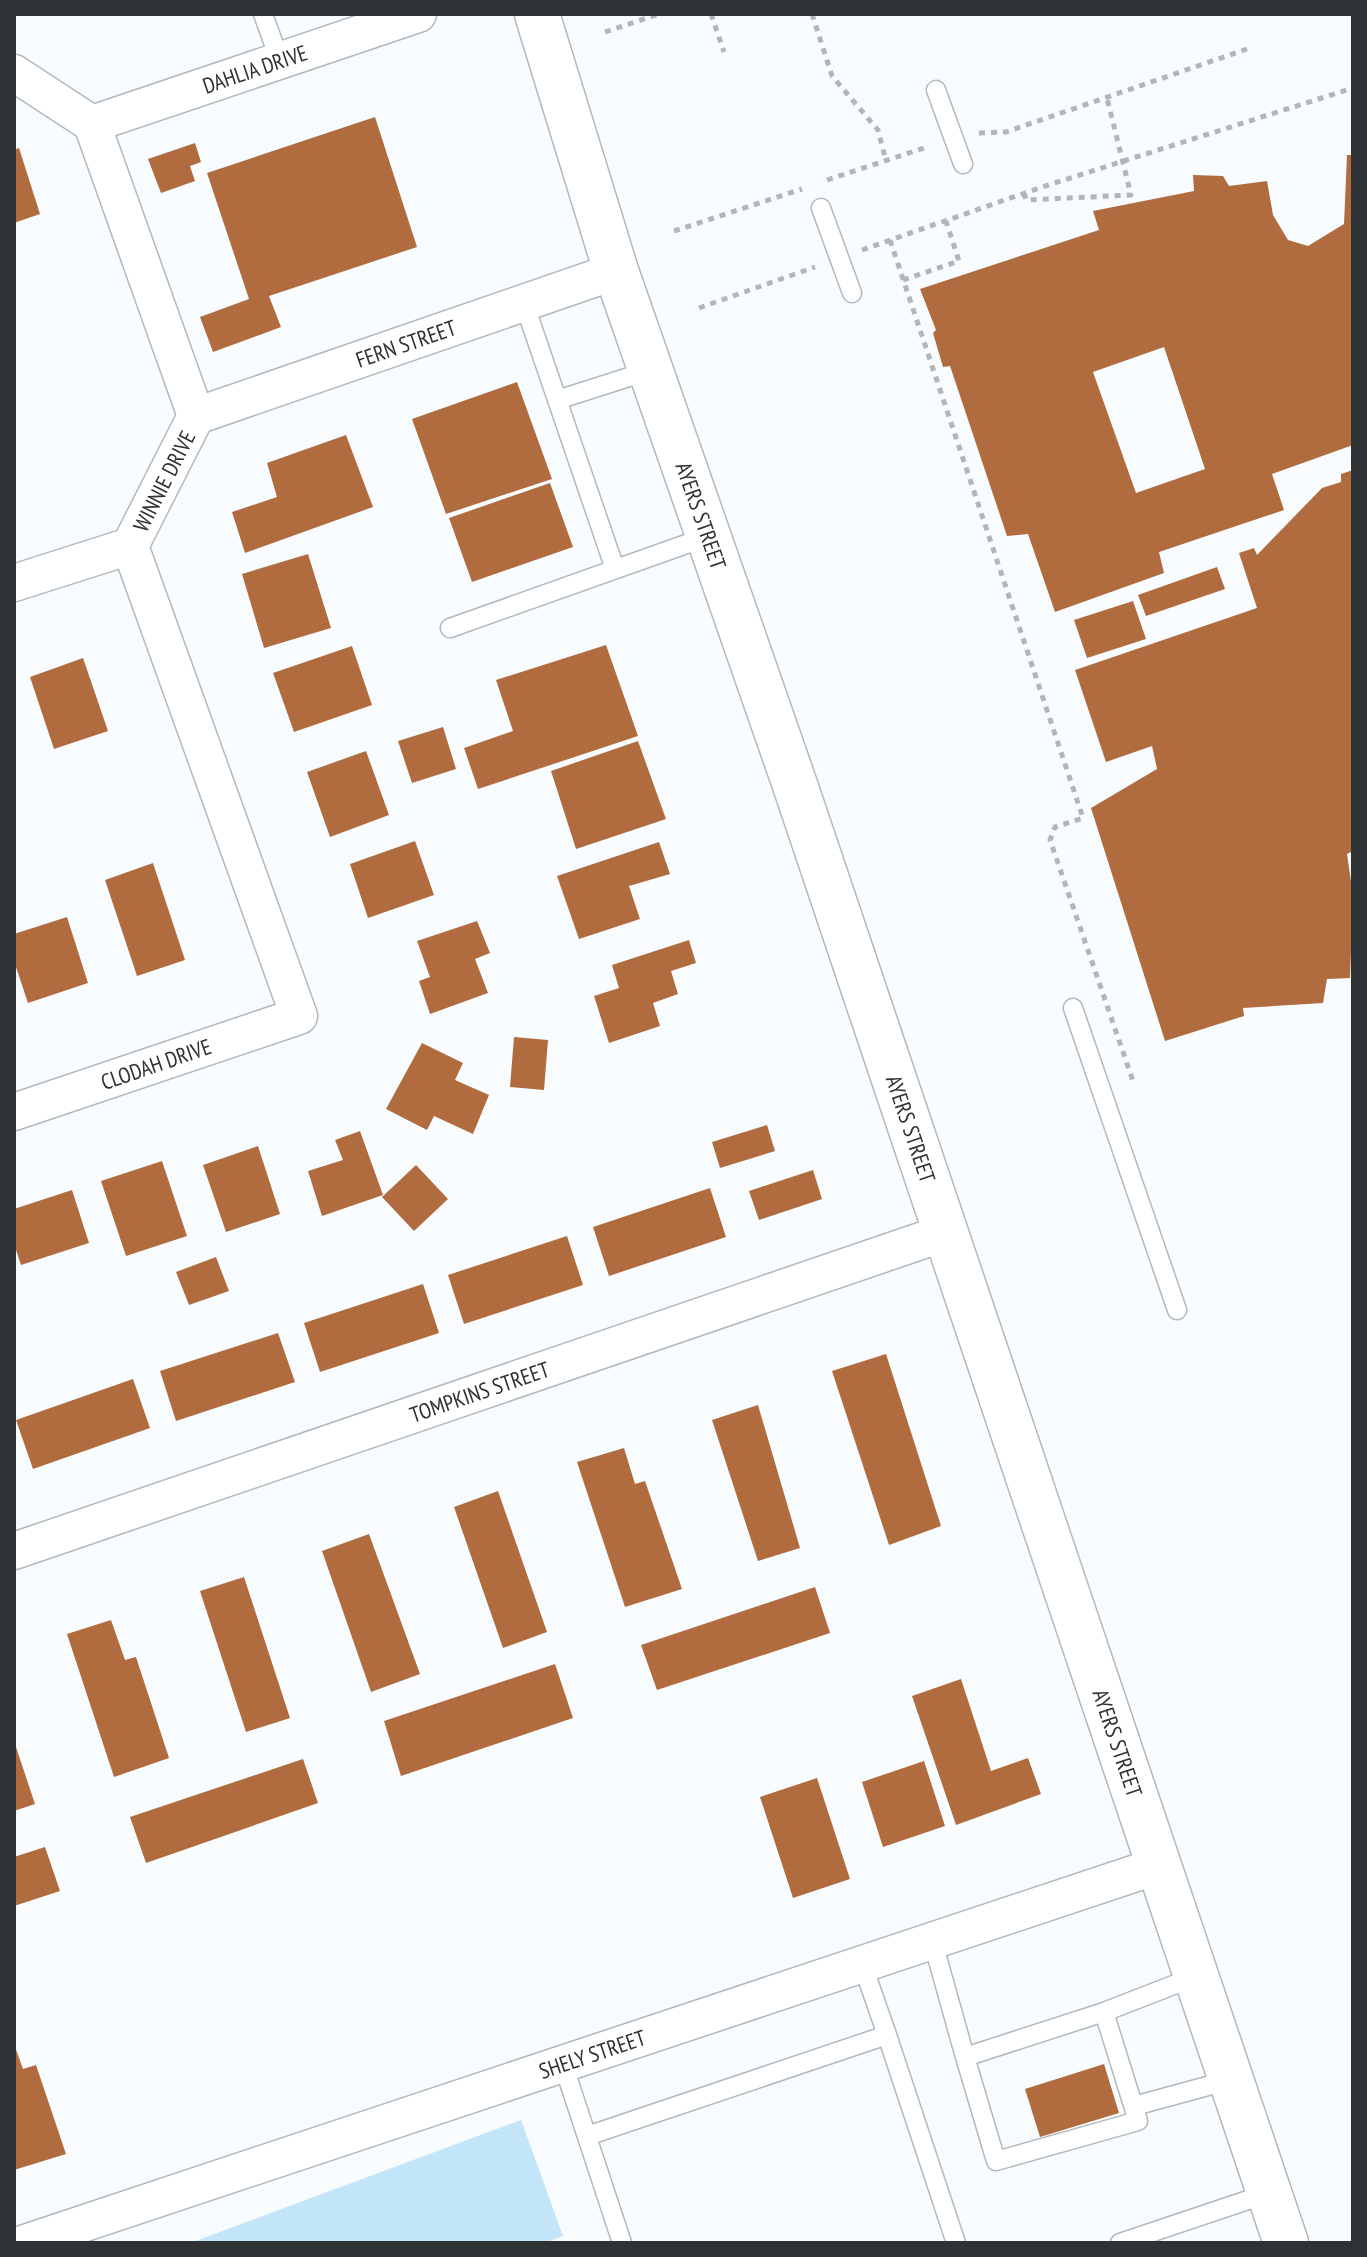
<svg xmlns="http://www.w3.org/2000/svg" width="1367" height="2257" viewBox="0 0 1367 2257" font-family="'PT Sans Narrow',sans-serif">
<rect width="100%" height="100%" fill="#f8fcfe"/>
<path fill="#c2e5f8" d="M521,2120L563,2236L544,2243H190Z"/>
<path fill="#b06c3e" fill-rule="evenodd" d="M375,117L417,247L269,296L281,327L213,352L200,317L249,299L207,173Z
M195,143L201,162L190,166L195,181L161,193L148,159Z
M19,148L40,214L14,223V150Z
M1347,155H1353V445L1272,474L1284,510L1159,552L1164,573L1055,612L1028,534L1007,536L950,366L943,367L933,333L936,330L920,289L1099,230L1093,211L1194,191L1193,175L1223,176L1229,186L1267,181L1273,215L1288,240L1308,246L1344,224ZM1164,347L1205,469L1136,493L1093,372Z
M517,382L552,479L446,514L412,419Z
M346,435L373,507L245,553L232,512L277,497L267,463Z
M1353,470V851L1347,854L1353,895L1350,978L1327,979L1323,1003L1243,1008L1244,1016L1165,1041L1091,808L1157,769L1152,746L1106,762L1075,670L1257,608L1239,553L1254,548L1257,555L1322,488L1341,482V474Z
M550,483L573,547L472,582L449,518Z
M308,554L331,628L264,648L242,574Z
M1217,567L1225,589L1146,616L1138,595Z
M1133,601L1146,639L1087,658L1074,620Z
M606,645L638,736L478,789L464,748L513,731L496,680Z
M352,646L372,705L294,732L273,673Z
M83,658L108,731L54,749L30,677Z
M443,727L456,769L412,783L398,741Z
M638,741L666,819L576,849L551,771Z
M366,751L389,815L330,837L307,772Z
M415,841L434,895L368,918L350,864Z
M659,842L670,874L629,886L640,919L579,939L557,876Z
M153,863L185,960L137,976L105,880Z
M67,917L88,983L28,1003L14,961V934Z
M477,921L490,953L475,959L488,993L430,1014L419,981L430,977L417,941Z
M689,940L696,963L671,971L678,994L653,1003L660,1026L609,1043L594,996L619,988L612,965Z
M514,1037L548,1040L544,1090L510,1087Z
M422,1043L463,1063L455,1080L489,1095L473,1134L434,1116L427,1130L386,1109Z
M767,1125L775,1151L720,1168L712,1142Z
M360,1131L383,1195L322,1216L308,1171L343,1160L335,1140Z
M258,1146L280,1214L226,1232L203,1165Z
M162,1161L187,1236L126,1256L101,1181Z
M416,1165L448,1199L414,1231L382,1197Z
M813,1170L822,1199L759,1220L749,1191Z
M710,1188L726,1237L609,1276L593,1227Z
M72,1190L89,1243L21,1265L14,1244V1209Z
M567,1236L583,1285L464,1324L448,1275Z
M216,1257L229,1291L189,1305L176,1272Z
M423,1284L439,1333L320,1372L304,1323Z
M278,1333L295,1382L176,1421L160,1371Z
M886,1354L941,1526L889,1545L832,1371Z
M133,1379L150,1428L33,1469L16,1420Z
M758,1405L800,1548L758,1561L712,1420Z
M624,1448L635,1484L645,1481L682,1589L625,1607L577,1462Z
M498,1491L547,1632L503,1648L454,1507Z
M369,1534L420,1674L371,1692L322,1551Z
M244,1577L290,1718L246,1732L200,1591Z
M815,1587L830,1633L657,1690L641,1645Z
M111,1620L125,1660L136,1657L169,1758L114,1777L67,1634Z
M555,1664L573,1718L401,1776L384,1721Z
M961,1679L991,1771L1028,1758L1041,1794L956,1825L912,1696Z
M14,1741L35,1804L14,1811Z
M303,1759L318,1803L146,1863L130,1817Z
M924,1761L945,1826L883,1847L862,1782Z
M817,1778L850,1879L793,1898L760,1797Z
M45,1847L60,1891L14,1906V1857Z
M14,2044L23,2069L36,2065L66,2154L14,2170Z
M1104,2064L1119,2113L1040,2137L1025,2089Z"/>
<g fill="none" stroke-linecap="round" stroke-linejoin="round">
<defs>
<path id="service" d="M263,14L280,61
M936,90L963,164
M821,208L852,293
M524,303L615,569
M557,400L651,370
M450,628L709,536
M1073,1008L1177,1310
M932,1939L965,2057L1104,2012L1194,1977
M862,1963L887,2035
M965,2057L996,2161L1138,2121L1104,2012
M563,2064L622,2243
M1134,2106L1230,2080
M587,2136L887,2035L956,2243
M1120,2243L1269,2193"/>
<g id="minor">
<path d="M14,73L92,124L196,416L130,546L299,1016L14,1112"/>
<path id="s1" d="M92,124L418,14"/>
<path id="s2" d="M196,416L616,271"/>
<path d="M14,583L130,546"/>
<path id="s3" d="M14,1551L944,1233"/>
<path id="s4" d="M25,2243L1160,1865"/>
</g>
<g id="secondary">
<path id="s5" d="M537,14L616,271L795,785L1286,2243"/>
</g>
</defs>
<use href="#service" stroke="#afb9be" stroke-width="21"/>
<use href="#minor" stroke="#afb9be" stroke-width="39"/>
<use href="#secondary" stroke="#afb9be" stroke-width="47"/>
<path stroke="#b2b6b8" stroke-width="5" stroke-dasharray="6 6" stroke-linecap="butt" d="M711,14L724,52
M812,14L832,76L878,130L886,161
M605,32L659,14
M979,133L1006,132L1247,49
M827,180L927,147
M1024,193L1026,200L1131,195L1107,98
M674,231L802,189
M890,240L1083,818L1055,827L1050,840L1133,1081
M862,250L1042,187L1353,88
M903,280L959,261L946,221
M699,308L815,267"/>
<use href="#service" stroke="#fff" stroke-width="18"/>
<use href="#minor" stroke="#fff" stroke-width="36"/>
<use href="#secondary" stroke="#fff" stroke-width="44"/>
</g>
<g text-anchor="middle" stroke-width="7" stroke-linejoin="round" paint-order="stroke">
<g font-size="22" fill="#2e3234" stroke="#fff">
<text dy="8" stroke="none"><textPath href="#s1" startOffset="172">DAHLIA DRIVE</textPath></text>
<text dy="8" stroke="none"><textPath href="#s2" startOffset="222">FERN STREET</textPath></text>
<text transform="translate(164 481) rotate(-63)" y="8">WINNIE DRIVE</text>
<text dy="8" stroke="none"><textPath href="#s5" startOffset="528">AYERS STREET</textPath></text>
<text transform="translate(156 1064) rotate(-19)" y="8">CLODAH DRIVE</text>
<text dy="8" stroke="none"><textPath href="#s5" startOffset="1176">AYERS STREET</textPath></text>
<text dy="8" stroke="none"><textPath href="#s3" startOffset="492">TOMPKINS STREET</textPath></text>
<text dy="8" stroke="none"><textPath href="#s5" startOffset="1824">AYERS STREET</textPath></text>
<text dy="8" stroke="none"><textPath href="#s4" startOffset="598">SHELY STREET</textPath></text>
</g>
</g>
<rect width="1367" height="2257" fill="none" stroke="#2e3234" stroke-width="32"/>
</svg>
